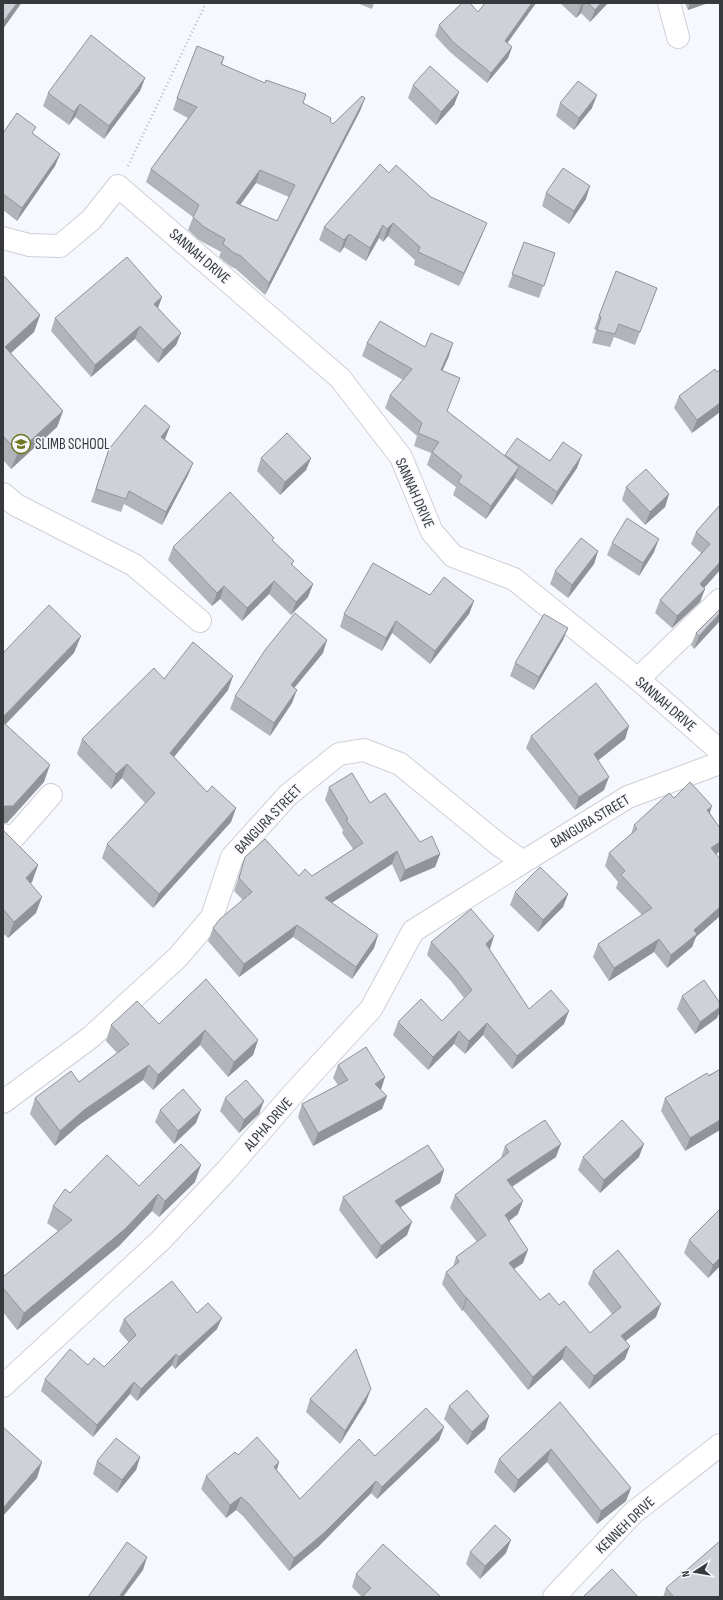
<svg xmlns="http://www.w3.org/2000/svg" width="723" height="1600" viewBox="0 0 723 1600" font-family="'Sofia Sans Condensed',sans-serif">
<rect width="100%" height="100%" fill="#f6f8fe"/>
<g fill="none" stroke-linecap="round" stroke-linejoin="round">
<defs>
<path id="minor" d="M669,3L678,37
M3,238L29,245L60,246L91,220L118,186L340,378L401,457L432,532L453,556L514,579L638,679L720,751
M3,494L16,505L134,565L200,621
M638,679L720,600
M3,835L14,837L51,795
M3,1102L91,1037L178,957L212,917L232,857L288,795L339,754L364,750L400,764L498,844L523,862L628,797L720,763
M3,1386L160,1241L227,1170L292,1095L371,1009L413,931L523,862
M554,1597L633,1513L720,1445"/>
</defs>
<use href="#minor" stroke="#cdd0d7" stroke-width="24"/>
<path stroke="#b9bbc0" stroke-width="2.5" stroke-dasharray="1 3" stroke-linecap="butt" d="M128,166L206,3"/>
<use href="#minor" stroke="#fff" stroke-width="22"/>
</g>
<path fill="#b1b5ba" fill-rule="evenodd" d="M357,3H374L372,9Z
M485,3H536L507,43L512,47L508,58L487,83L450,52L435,36L439,25L478,12Z
M560,3H608L590,22L581,13L576,18Z
M685,3H708L688,10Z
M224,57L222,65L303,103L331,118L330,122L333,124L365,98L360,111L265,295L236,269L230,266L219,257L221,252L199,240L188,230L193,217L146,182L151,169L188,118L173,110L177,98ZM256,183L289,197L277,221L240,205Z
M145,78L140,91L104,139L75,117L69,125L43,106L48,93Z
M413,85L459,92L454,105L436,125L408,98Z
M560,103L592,108L574,130L556,116Z
M3,133L34,134L60,154L55,166L17,221L3,210Z
M389,173L431,197L482,235L459,286L414,265L415,260L388,236L383,242L379,238L366,261L344,247L340,253L319,240L324,227Z
M546,193L586,199L569,224L542,206Z
M524,242L555,253L539,298L508,287Z
M616,271L657,288L635,345L614,337L610,347L592,343L596,330L594,329Z
M3,275L40,315L34,332L11,353L63,411L57,427L11,469L3,460Z
M162,297L158,308L181,333L176,345L158,363L135,339L91,377L51,331L55,318Z
M367,343L425,347L449,356L442,371L460,378L447,411L504,456L505,455L550,461L577,468L552,505L515,478L514,480L486,519L453,495L456,487L427,465L431,453L414,446L417,436L385,408L390,395L403,380L362,356Z
M720,370V412L692,433L674,408L679,396L717,372Z
M170,426L165,439L193,463L188,475L162,525L124,504L121,512L91,502L109,449Z
M261,458H311L306,470L280,495L257,471Z
M626,487L669,494L665,507L645,525L622,500Z
M720,505V570L704,588L700,602L672,628L655,613L660,600L701,553L691,544L696,532Z
M273,541L294,561L292,565L313,584L308,597L291,615L269,594L242,621L220,599L212,606L168,560L173,547Z
M612,543L654,552L639,576L607,555Z
M598,551L594,564L568,598L550,584L555,571Z
M430,595L474,601L469,614L430,664L392,633L382,651L340,627L344,614Z
M720,609L694,649L691,645L696,633Z
M568,628L563,640L534,690L510,676L515,663Z
M323,653L294,688L292,703L270,736L230,709L235,696Z
M233,676L228,690L174,757L207,792L236,808L231,822L153,908L102,858L107,844L145,803L122,778L111,789L77,754L82,739L164,679Z
M629,726L625,739L598,760L604,790L575,810L526,748L531,736Z
M329,787L370,803L420,842L440,854L435,867L400,882L392,864L332,903L378,935L374,948L352,979L293,937L239,977L208,941L213,928L243,900L234,891L245,857L299,876H312L353,849L342,833L343,830L325,800Z
M674,798L710,813L720,828V851L716,854L720,859V916L696,937L692,947L667,968L654,952L609,981L593,957L598,944L642,915L616,888L618,882L605,866L609,853L631,834L634,825Z
M3,830L38,865L32,882L30,884L36,913L8,938L3,933Z
M515,892L568,894L563,907L538,932L510,905Z
M431,942L489,950L529,1009L564,1024L512,1069L483,1035L465,1054L454,1044L428,1070L393,1035L398,1022L442,1021L464,998L451,981L427,955Z
M206,979L258,1040L253,1055L228,1077L200,1045L153,1090L143,1080L79,1125L55,1146L30,1114L35,1098L79,1082L117,1053L106,1041L111,1025L159,1024Z
M682,996L720,1003V1011L717,1018L695,1034L677,1009Z
M338,1065L387,1096L382,1109L313,1146L298,1117L302,1104L338,1085L333,1078Z
M720,1069L685,1151L661,1111L665,1098Z
M225,1098L259,1114L239,1133L220,1111Z
M160,1110L196,1123L174,1144L155,1122Z
M505,1146L556,1157L512,1187L518,1214L509,1221L523,1263L514,1269L540,1300L559,1305L590,1333L612,1314L588,1284L593,1271L656,1317L626,1341L625,1359L589,1389L562,1359L528,1390L463,1310L462,1311L442,1284L446,1272L453,1267L456,1257L477,1242L450,1208L455,1195L501,1158Z
M583,1157H639L600,1193L578,1170Z
M444,1170L440,1183L401,1207L407,1235L376,1259L339,1210L343,1197Z
M195,1182L159,1217L152,1211L119,1246L17,1330L3,1312V1277L58,1231L47,1223L53,1206L70,1193L139,1186Z
M720,1209V1266L708,1278L684,1253L689,1240Z
M197,1313L217,1329L175,1369L172,1365L137,1401L130,1394L93,1437L41,1391L45,1379L88,1365L104,1367L129,1343L119,1331L124,1319Z
M310,1399L366,1402L340,1444L306,1412Z
M560,1402L631,1488L626,1501L597,1524L547,1462L514,1493L494,1472L499,1459Z
M449,1406L489,1416L485,1429L467,1445L444,1419Z
M444,1427L439,1440L377,1499L371,1493L319,1546L289,1571L243,1516L236,1510L226,1518L201,1489L206,1476L238,1455L279,1462L277,1470L300,1499L375,1456Z
M140,1457L136,1470L117,1493L93,1474L97,1461Z
M470,1552L506,1553L480,1579L466,1564Z
M356,1574L441,1597H362L352,1587Z
M666,1588L720,1597H663Z"/>
<path fill="#909397" d="M17,3H21L20,5L3,29V22Z
M532,3H536L501,52L505,41Z
M583,3H584L581,13L576,18L581,6Z
M601,3H608L590,22L595,10Z
M690,3H708L688,10Z
M512,47L508,58L487,83L491,73Z
M145,78L140,91L104,139L109,126Z
M459,92L454,105L436,125L441,112Z
M597,95L592,108L574,130L579,118Z
M365,98L360,111L265,295L269,283Z
M80,104L75,117L69,125L74,112Z
M60,154L55,166L17,221L22,208Z
M260,170L256,183L232,216L236,203Z
M590,186L586,199L569,224L574,211Z
M393,223L388,236L383,242L387,229Z
M487,223L482,235L459,286L464,273Z
M383,225L379,238L366,261L370,248Z
M349,234L344,247L340,253L344,240Z
M162,297L157,310L154,304Z
M40,315L34,332L3,360L5,347Z
M140,326L135,339L91,377L95,365Z
M181,333L176,345L158,363L163,350Z
M453,343L449,356L437,383L441,370Z
M720,403V412L692,433L697,420Z
M63,411L57,427L11,469L18,452Z
M170,426L165,439L157,449L161,437Z
M582,455L577,468L552,505L557,492Z
M311,458L306,470L280,495L285,482Z
M193,463L188,475L162,525L166,512Z
M519,467L514,480L486,519L491,506Z
M669,494L665,507L645,525L650,512Z
M659,539L654,552L639,576L643,563Z
M598,551L594,564L568,598L572,585Z
M720,562V570L696,597L700,584Z
M274,581L269,594L242,621L247,608Z
M313,584L308,597L291,615L296,602Z
M224,586L220,599L212,606L217,593Z
M705,589L700,602L672,628L677,616Z
M474,601L469,614L430,664L435,651Z
M720,613V621L694,649L699,636Z
M396,621L392,633L382,651L386,638Z
M568,628L563,640L534,690L539,677Z
M81,636L74,653L3,727V717Z
M327,640L323,653L286,698L291,685Z
M233,676L228,690L165,768L170,753Z
M297,690L292,703L270,736L274,723Z
M629,726L625,739L590,767L594,754Z
M127,764L122,778L111,789L116,774Z
M50,765L44,782L7,823H3V808Z
M609,777L604,790L575,810L579,797Z
M712,806L708,819L707,810Z
M236,808L231,822L153,908L159,894Z
M720,842V851L707,861L711,848Z
M397,851L392,864L320,910L325,898Z
M440,854L435,867L400,882L405,870Z
M38,865L32,882L19,895L26,878Z
M568,894L563,907L538,932L543,920Z
M42,897L36,913L8,938L14,922Z
M720,907V916L696,937L692,947L667,968L671,955L694,930Z
M297,925L293,937L239,977L244,964Z
M378,935L374,948L352,979L356,967Z
M494,936L490,949L481,957L486,944Z
M659,939L654,952L609,981L614,968Z
M720,1007V1011L717,1018L695,1034L700,1022Z
M569,1011L564,1024L512,1069L517,1056Z
M487,1023L483,1035L465,1054L469,1041Z
M205,1030L200,1045L153,1090L158,1075Z
M459,1031L454,1044L428,1070L433,1057Z
M258,1040L253,1055L228,1077L234,1062Z
M149,1065L143,1080L79,1125L55,1146L60,1131L84,1110Z
M385,1077L381,1090L375,1084Z
M387,1096L382,1109L313,1146L318,1133Z
M264,1101L259,1114L239,1133L244,1120Z
M201,1110L196,1123L174,1144L178,1131Z
M720,1120V1130L685,1151L690,1138Z
M561,1144L556,1157L502,1193L507,1180Z
M644,1144L639,1157L600,1193L604,1180Z
M201,1165L195,1182L159,1217L165,1201Z
M444,1170L440,1183L391,1213L395,1201Z
M158,1194L152,1211L119,1246L17,1330L24,1313Z
M523,1201L518,1214L500,1228L505,1215Z
M412,1222L407,1235L376,1259L381,1246Z
M528,1250L523,1263L505,1275L509,1263Z
M720,1258V1266L708,1278L713,1265Z
M466,1298H467L463,1310L462,1311Z
M661,1304L656,1317L616,1348L621,1336Z
M222,1318L217,1329L175,1369L179,1357Z
M566,1346L562,1359L528,1390L533,1377Z
M630,1346L625,1359L589,1389L594,1376Z
M176,1354L172,1365L137,1401L141,1389Z
M134,1382L130,1394L93,1437L97,1425Z
M371,1389L366,1402L340,1444L345,1431Z
M489,1416L485,1429L467,1445L472,1432Z
M444,1427L439,1440L377,1499L382,1487Z
M551,1449L547,1462L514,1493L518,1480Z
M140,1457L136,1470L117,1493L122,1480Z
M42,1462L37,1478L3,1516L4,1507Z
M279,1462L275,1475L274,1467Z
M376,1481L371,1493L319,1546L289,1571L294,1558Z
M631,1488L626,1501L597,1524L601,1511Z
M241,1497L236,1510L226,1518L230,1505Z
M511,1540L506,1553L480,1579L485,1566Z
M147,1557L143,1570L123,1597H119Z"/>
<path fill="#ced2d8" stroke="#909397" fill-rule="evenodd" d="M3,3H17L3,22Z
M462,3H470L478,12L485,3H532L505,41L512,47L491,73L453,42L439,25Z
M578,3H583L581,6Z
M588,3H601L595,10Z
M91,35L145,78L109,126L80,104L74,112L48,93Z
M197,46L224,57L221,64L265,83L266,80L306,94L303,103L331,118L330,121L333,124L362,96L365,98L269,283L241,256L234,253L223,244L225,239L204,227L193,217L199,205L151,169L197,107L177,98ZM260,170L295,185L277,221L236,203Z
M430,66L459,92L441,112L413,85Z
M578,81L597,95L579,118L560,103Z
M17,113L36,127L32,133L60,154L22,208L3,194V133Z
M380,164L389,173L396,165L431,197L487,223L464,273L418,252L420,247L393,223L387,229L383,225L370,248L349,234L344,240L324,227Z
M563,168L590,186L574,211L546,193Z
M524,242L555,253L544,286L512,274Z
M127,257L162,297L154,304L181,333L163,350L140,326L95,365L55,318Z
M616,271L657,288L640,332L619,324L615,334L597,330L601,317L599,316Z
M3,275L40,315L5,347L63,411L18,452L3,436Z
M380,321L425,347L431,333L453,343L441,370L460,378L447,411L519,467L491,506L458,482L462,476L432,452L439,442L418,433L422,423L390,395L412,369L367,343Z
M715,369L717,372L720,370V403L697,420L679,396Z
M145,405L170,426L161,437L193,463L166,512L129,491L126,499L96,489L109,449Z
M287,433L311,458L285,482L261,458Z
M517,438L550,461L563,442L582,455L557,492L505,455Z
M646,469L669,494L650,512L626,487Z
M230,492L274,538L272,540L294,561L291,564L313,584L296,602L274,581L247,608L224,586L217,593L173,547Z
M720,505V562L700,584L705,589L677,616L660,600L710,544L696,532Z
M627,518L659,539L643,563L612,543Z
M581,538L598,551L572,585L555,571Z
M373,563L430,595L444,577L474,601L435,651L396,621L386,638L344,614Z
M49,605L81,636L3,717V653Z
M720,609V613L699,636L696,633Z
M295,613L327,640L291,685L297,690L274,723L235,696L265,650Z
M544,614L568,628L539,677L515,663Z
M193,642L233,676L170,753L207,792L212,786L236,808L159,894L107,844L155,793L127,764L116,774L82,739L154,668L164,679Z
M596,683L629,726L594,754L609,777L579,797L531,736Z
M3,722L50,765L13,806H5L3,808Z
M352,773L370,803L385,793L420,842L432,836L440,854L405,870L397,851L325,898L378,935L356,967L297,925L244,964L213,928L220,919L252,892L239,878L245,857L265,839L299,876L305,869L312,876L363,843L346,820L348,819L329,787Z
M690,782L712,806L707,810L720,828V842L711,848L720,859V907L694,930L697,934L671,955L659,939L614,968L598,944L652,908L621,875L625,871L609,853L637,829L634,825L669,793L674,798Z
M3,830L38,865L26,878L42,897L14,922L3,909Z
M540,867L568,894L543,920L515,892Z
M471,909L494,936L486,944L529,1009L551,990L569,1011L517,1056L487,1023L469,1041L459,1031L433,1057L398,1022L421,999L442,1021L472,990L455,968L431,942Z
M206,979L258,1040L234,1062L205,1030L158,1075L149,1065L84,1110L60,1131L35,1098L71,1071L79,1082L129,1044L111,1025L137,1001L159,1024Z
M704,980L720,1003V1007L700,1022L682,996Z
M366,1047L385,1077L375,1084L387,1096L318,1133L302,1104L348,1080L338,1065Z
M720,1069V1120L690,1138L665,1098L707,1073L709,1076Z
M246,1080L264,1101L244,1120L225,1098Z
M183,1089L201,1110L178,1131L160,1110Z
M545,1120L561,1144L507,1180L523,1201L505,1215L528,1250L509,1263L540,1300L549,1293L559,1305L564,1301L590,1333L621,1307L593,1271L618,1250L661,1304L621,1336L630,1346L594,1376L566,1346L533,1377L467,1298H466L446,1272L459,1262L456,1257L486,1235L455,1195L509,1152L505,1146Z
M622,1120L644,1144L604,1180L583,1157Z
M181,1144L201,1165L165,1201L158,1194L125,1229L24,1313L3,1288V1277L72,1220L53,1206L65,1189L70,1193L107,1155L139,1186Z
M428,1145L444,1170L395,1201L412,1222L381,1246L343,1197Z
M720,1209V1258L713,1265L689,1240Z
M172,1281L197,1313L208,1303L222,1318L179,1357L176,1354L141,1389L134,1382L97,1425L45,1379L70,1349L88,1365L94,1358L104,1367L136,1335L124,1319Z
M356,1349L371,1389L345,1431L310,1399Z
M467,1390L489,1416L472,1432L449,1406Z
M560,1402L631,1488L601,1511L551,1449L518,1480L499,1459Z
M426,1408L444,1427L382,1487L376,1481L324,1533L294,1558L248,1503L241,1497L230,1505L206,1476L235,1452L238,1455L257,1437L279,1462L274,1467L300,1499L359,1439L375,1456Z
M3,1427L42,1462L4,1507V1508L3,1509Z
M116,1438L140,1457L122,1480L97,1461Z
M495,1525L511,1540L485,1566L470,1552Z
M720,1541V1597H674L666,1588Z
M127,1542L147,1557L119,1597H88Z
M383,1544L441,1597H362L371,1588L356,1574Z
M612,1569L638,1597H583Z"/>
<defs>
<symbol id="school-ring" viewBox="-11 -11 22 22"><circle r="9.5" fill="#f6f8fe" stroke="#6f7720" stroke-width="1.5"/><path d="M0-5L7-2L0 1L-7-2ZM-4 1L0 2.5L4 1V4Q0 6-4 4Z" fill="#6f7720"/></symbol>
</defs>
<g fill-rule="evenodd">
<use href="#school-ring" x="10" y="433" width="22" height="22"/>
</g>
<g text-anchor="middle" stroke-width="3" stroke-linejoin="round" paint-order="stroke">
<g font-size="15" fill="#38393c" stroke="#f6f8fe">
<text transform="translate(200 256) rotate(41)" y="5">SANNAH DRIVE</text>
<text transform="translate(415 493) rotate(66)" y="5">SANNAH DRIVE</text>
<text transform="translate(666 704) rotate(41)" y="5">SANNAH DRIVE</text>
<text transform="translate(268 819) rotate(-46)" y="5">BANGURA STREET</text>
<text transform="translate(590 821) rotate(-31)" y="5">BANGURA STREET</text>
<text transform="translate(268 1124) rotate(-49)" y="5">ALPHA DRIVE</text>
<text transform="translate(625 1525) rotate(-44)" y="5">KENNEH DRIVE</text>
</g>
<g font-size="15" fill="#38393c" stroke="#f6f8fe" text-anchor="start">
<text x="35" y="449">SLIMB SCHOOL</text>
</g>
</g>
<rect width="723" height="1600" fill="none" stroke="#38393c" stroke-width="8"/>
<g transform="translate(695 1572) rotate(258)" stroke="#f6f8fe" stroke-width="3" paint-order="stroke">
<path d="M0-3L7 15L0 10L-7 15Z" fill="#38393c"/>
<text y="-6" font-size="11" font-weight="bold" text-anchor="middle" fill="#38393c">N</text>
</g>
</svg>
